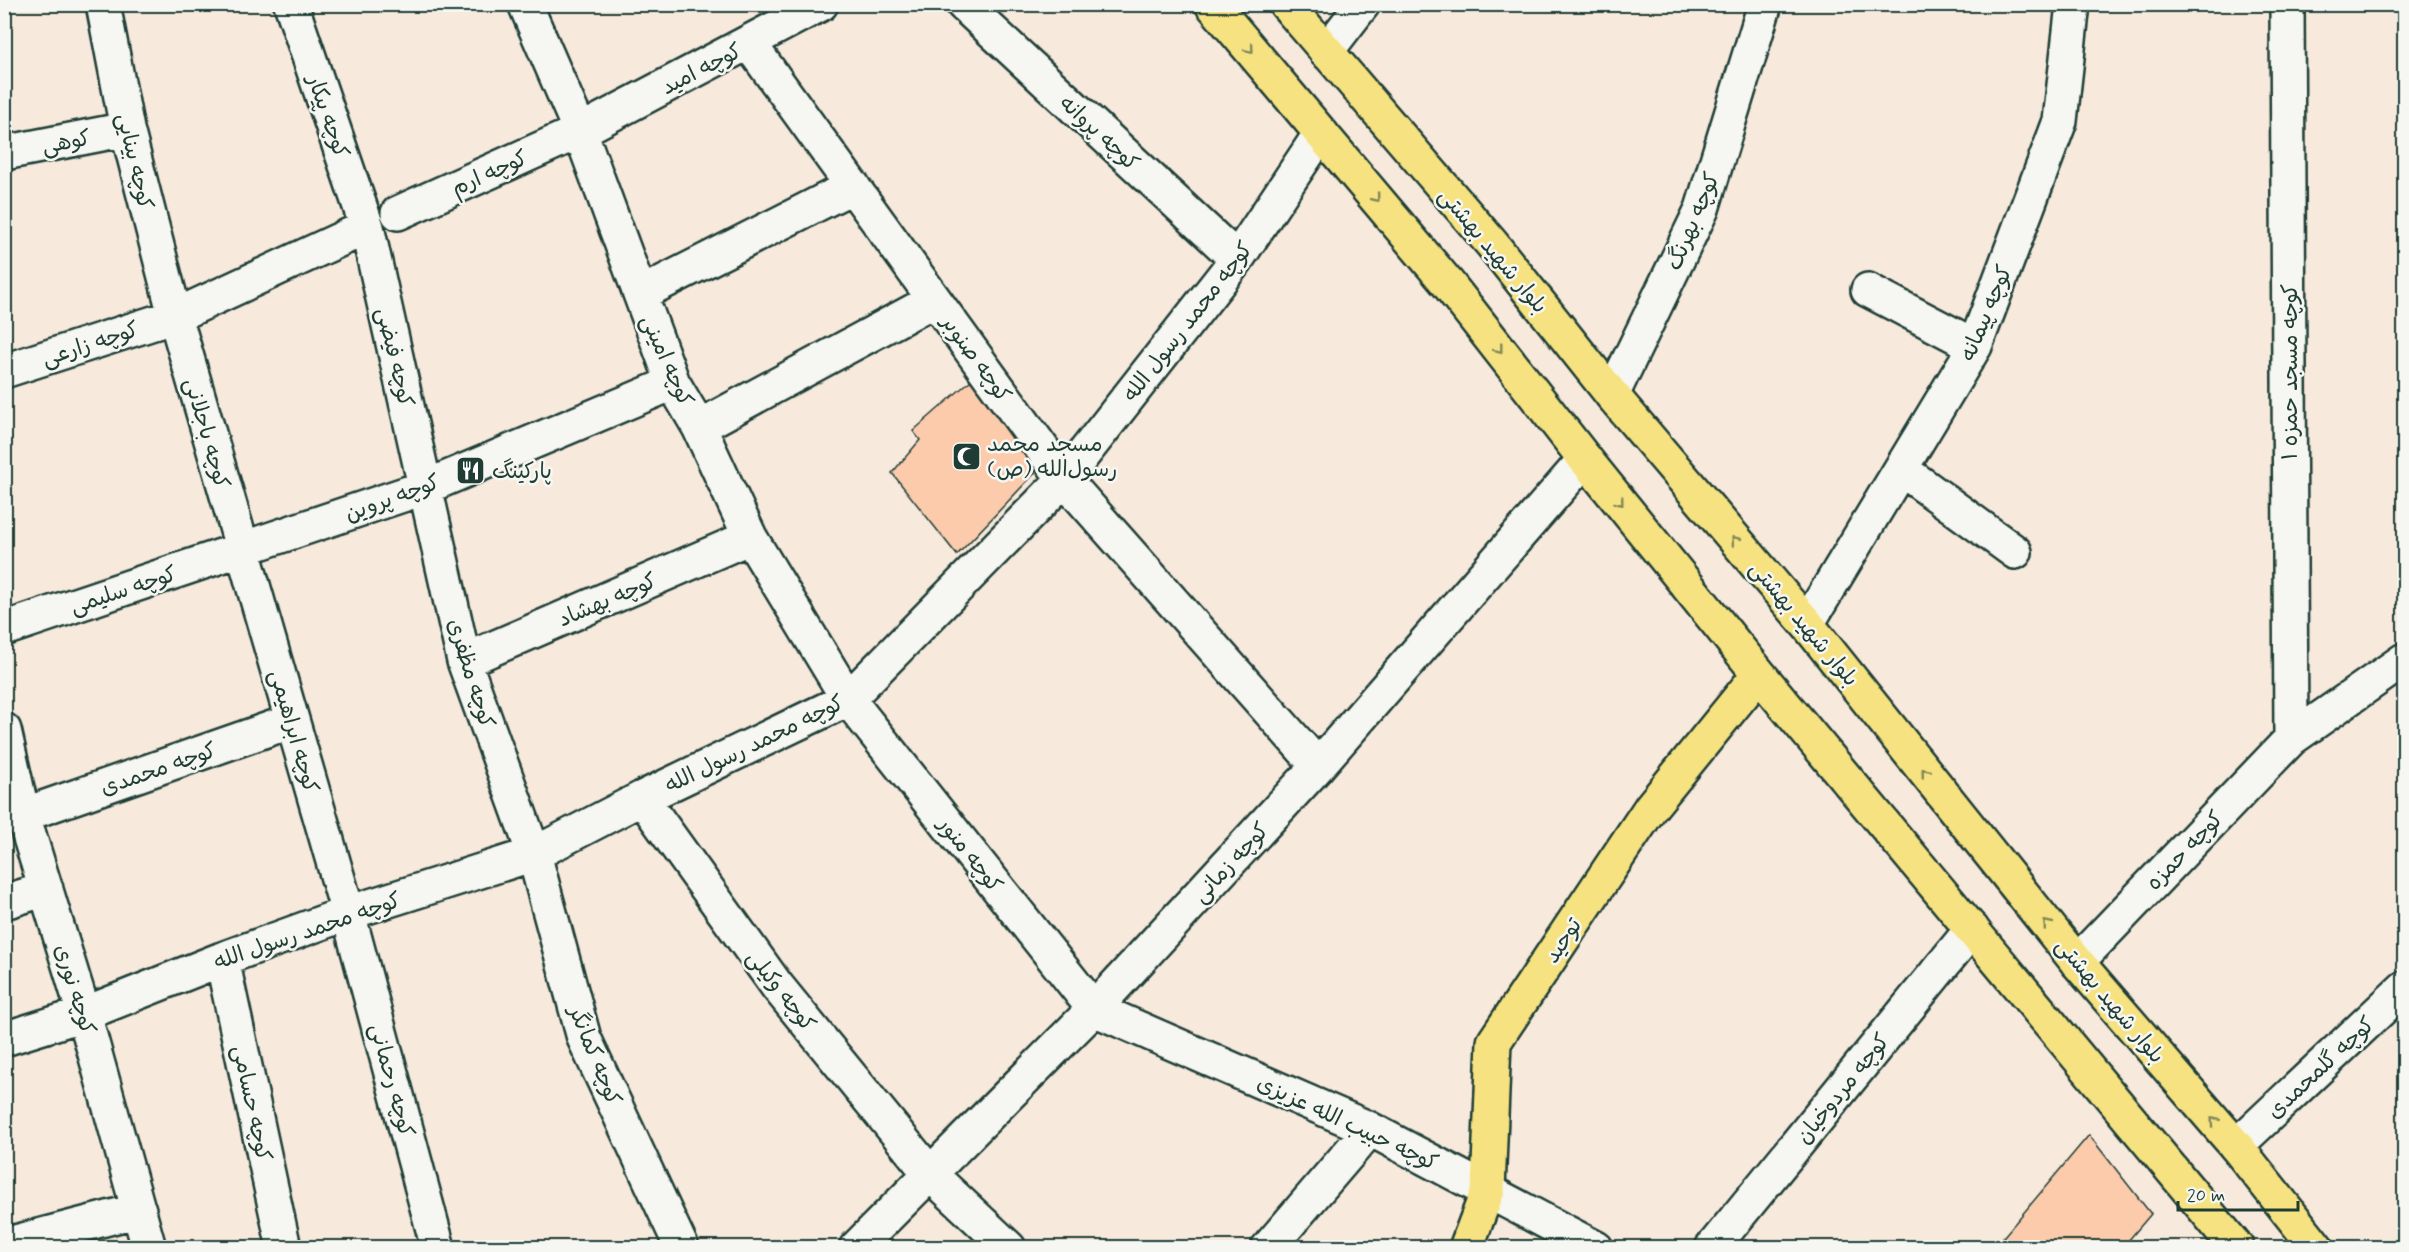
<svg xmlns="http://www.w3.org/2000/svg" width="2409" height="1252" viewBox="0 0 2409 1252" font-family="Mynerve,'Playpen Sans Arabic',sans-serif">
<rect width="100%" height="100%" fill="#f8e9dd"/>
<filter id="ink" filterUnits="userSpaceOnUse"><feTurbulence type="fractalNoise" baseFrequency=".0167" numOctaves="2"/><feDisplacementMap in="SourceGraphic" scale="12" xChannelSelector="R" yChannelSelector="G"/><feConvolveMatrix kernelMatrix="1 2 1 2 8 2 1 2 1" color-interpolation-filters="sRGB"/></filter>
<g filter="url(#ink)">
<path fill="#fccbac" stroke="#1f3d34" stroke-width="1.5" d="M971,380L1037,471L957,555L892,473L920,440L913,431Z
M2089,1135L2151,1214L2122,1248H1994Z"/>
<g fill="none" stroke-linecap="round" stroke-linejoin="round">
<defs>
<path id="minor" d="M103,4L127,129L175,316L348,913L438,1248
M291,4L367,227L464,661L534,854L584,1038L682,1248
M525,4L580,131L673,383L699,427L750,537L848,699L1094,1009L1370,1129L1596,1248
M963,4L1237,259
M2287,4L2291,739
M749,43L1064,479L1318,766
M1326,52L1363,4
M4,153L127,129
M398,213L580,131L821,4
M1868,290L1975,346
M640,294L853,186
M4,371L175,316L367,227
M1612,395L1702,209L1765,4
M699,427L934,300
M1901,469L2015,552
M1807,624L1975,346L2060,121L2073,4
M4,629L426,487L673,383
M464,661L750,537
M4,730L23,815L84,1014L149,1248
M642,798L777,986L931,1175L1009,1248
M23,815L292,721
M4,902L46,889
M222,959L284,1248
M2077,962L2291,739L2404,660
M4,1039L84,1014L222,959L348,913L534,854L642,798L848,699L1064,479L1237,259L1321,133
M2236,1146L2404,988
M4,1245L139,1210
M856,1248L1094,1009L1318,766L1585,459
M1268,1248L1370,1129
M1712,1248L1972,929"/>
<path id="major" d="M1212,4L1449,285L1585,459L1759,674L2237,1248
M1286,4L1492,244L1612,395L1807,624L2077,962L2236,1146L2317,1248
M1466,1248L1488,1190L1494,1042L1651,807L1759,674"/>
</defs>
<use href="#minor" stroke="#1f3d34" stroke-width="38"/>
<use href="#major" stroke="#1f3d34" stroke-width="38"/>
<use href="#minor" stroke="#f6f6f2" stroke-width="33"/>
<use href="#major" stroke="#f7e281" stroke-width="33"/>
</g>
<defs><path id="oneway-chevron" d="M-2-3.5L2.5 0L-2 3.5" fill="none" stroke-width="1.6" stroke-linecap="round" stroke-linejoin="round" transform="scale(1.5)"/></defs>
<g stroke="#808757">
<use href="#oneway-chevron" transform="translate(1250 49) rotate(50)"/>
<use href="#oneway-chevron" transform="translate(1376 198) rotate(50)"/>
<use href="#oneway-chevron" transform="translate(1499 349) rotate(52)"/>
<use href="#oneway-chevron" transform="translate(1620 502) rotate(51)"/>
<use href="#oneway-chevron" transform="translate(1735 540) rotate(-130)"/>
<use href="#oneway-chevron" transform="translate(1925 772) rotate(-129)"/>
<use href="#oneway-chevron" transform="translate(2047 924) rotate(-129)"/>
<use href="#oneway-chevron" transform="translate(2214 1121) rotate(-131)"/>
</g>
</g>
<defs>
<symbol id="mosque-square" viewBox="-11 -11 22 22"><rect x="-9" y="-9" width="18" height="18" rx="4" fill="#1f3d34" stroke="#f6f6f2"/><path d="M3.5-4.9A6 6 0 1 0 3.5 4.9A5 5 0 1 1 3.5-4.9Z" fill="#fff"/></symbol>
<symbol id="restaurant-square" viewBox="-11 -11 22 22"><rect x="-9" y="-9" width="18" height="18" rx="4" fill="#1f3d34" stroke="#f6f6f2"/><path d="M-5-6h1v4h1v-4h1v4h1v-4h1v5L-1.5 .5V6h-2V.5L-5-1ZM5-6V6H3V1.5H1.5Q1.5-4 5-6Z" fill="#fff"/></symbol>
</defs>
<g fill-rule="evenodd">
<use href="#mosque-square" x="950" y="440" width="33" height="33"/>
<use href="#restaurant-square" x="454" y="454" width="33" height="33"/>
</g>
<g text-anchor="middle" stroke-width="5" stroke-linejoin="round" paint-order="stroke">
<g font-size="22" fill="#1f3d34" stroke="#f6f6f2">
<text transform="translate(701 68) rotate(-27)" y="8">کوچه امید</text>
<text transform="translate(329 116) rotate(71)" y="8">کوچه پیکار</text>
<text transform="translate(1100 132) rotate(43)" y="8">کوچه پروانه</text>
<text transform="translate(66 141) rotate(-11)" y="8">کوهی</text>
<text transform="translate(136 161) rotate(77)" y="8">کوچه بینایی</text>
<text transform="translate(489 172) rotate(-24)" y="8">کوچه ارم</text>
<text transform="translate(1692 221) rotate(-67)" y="8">کوچه بهرنگ</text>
<text transform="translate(1494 250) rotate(50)" y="8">بلوار شهید بهشتی</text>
<text transform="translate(1985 313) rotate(-67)" y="8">کوچه پیمانه</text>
<text transform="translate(1187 321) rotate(-52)" y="8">کوچه محمد رسول الله</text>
<text transform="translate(90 343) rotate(-18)" y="8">کوچه زارعی</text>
<text transform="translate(396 357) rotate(77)" y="8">کوچه فیضی</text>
<text transform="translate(977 358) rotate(54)" y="8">کوچه صنوبر</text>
<text transform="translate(668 360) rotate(66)" y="8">کوچه امینی</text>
<text transform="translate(2289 372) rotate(-90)" y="8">کوچه مسجد حمزه ۱</text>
<text transform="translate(208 433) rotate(74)" y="8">کوچه باجلانی</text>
<text transform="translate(392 497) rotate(-20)" y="8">کوچه پروین</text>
<text transform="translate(123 589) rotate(-18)" y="8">کوچه سلیمی</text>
<text transform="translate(607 599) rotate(-23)" y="8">کوچه بهشاد</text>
<text transform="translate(1805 623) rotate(50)" y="8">بلوار شهید بهشتی</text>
<text transform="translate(472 673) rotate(73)" y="8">کوچه مظفری</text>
<text transform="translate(295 731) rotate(74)" y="8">کوچه ابراهیمی</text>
<text transform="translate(754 743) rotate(-26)" y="8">کوچه محمد رسول الله</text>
<text transform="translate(158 768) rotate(-19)" y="8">کوچه محمدی</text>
<text transform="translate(2184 850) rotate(-46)" y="8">کوچه حمزه</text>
<text transform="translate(971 854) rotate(52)" y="8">کوچه منور</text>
<text transform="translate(1230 862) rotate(-47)" y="8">کوچه زمانی</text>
<text transform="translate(307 930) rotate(-19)" y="8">کوچه محمد رسول الله</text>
<text transform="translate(1562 940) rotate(-56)" y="8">توحید</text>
<text transform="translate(76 989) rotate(73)" y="8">کوچه نوری</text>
<text transform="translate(782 990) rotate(52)" y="8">کوچه وکیلی</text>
<text transform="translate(2111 1000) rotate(50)" y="8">بلوار شهید بهشتی</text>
<text transform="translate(596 1055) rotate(68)" y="8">کوچه کمانگر</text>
<text transform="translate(2320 1067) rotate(-43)" y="8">کوچه گلمحمدی</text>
<text transform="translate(393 1080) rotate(75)" y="8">کوچه رحمانی</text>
<text transform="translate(1842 1088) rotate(-51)" y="8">کوچه مردوخیان</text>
<text transform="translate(253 1103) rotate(78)" y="8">کوچه حسامی</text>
<text transform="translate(1348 1122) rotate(25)" y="8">کوچه حبیب الله عزیزی</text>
</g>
<g font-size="22" fill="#1f3d34" stroke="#f6f6f2" text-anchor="start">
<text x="987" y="451">مسجد محمد<tspan x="987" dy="25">رسول‌الله (ص)</tspan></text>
<text x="492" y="478">پارکینگ</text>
</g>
</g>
<rect width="2409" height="1252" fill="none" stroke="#f6f6f2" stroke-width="24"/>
<rect x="12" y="12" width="2385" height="1228" fill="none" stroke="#1f3d34" stroke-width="2" filter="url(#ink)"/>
<path d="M2178 1201v9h120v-9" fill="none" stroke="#1f3d34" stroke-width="3"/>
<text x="2187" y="1201" font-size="18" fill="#1f3d34" stroke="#f6f6f2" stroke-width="4.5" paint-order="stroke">20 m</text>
</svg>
